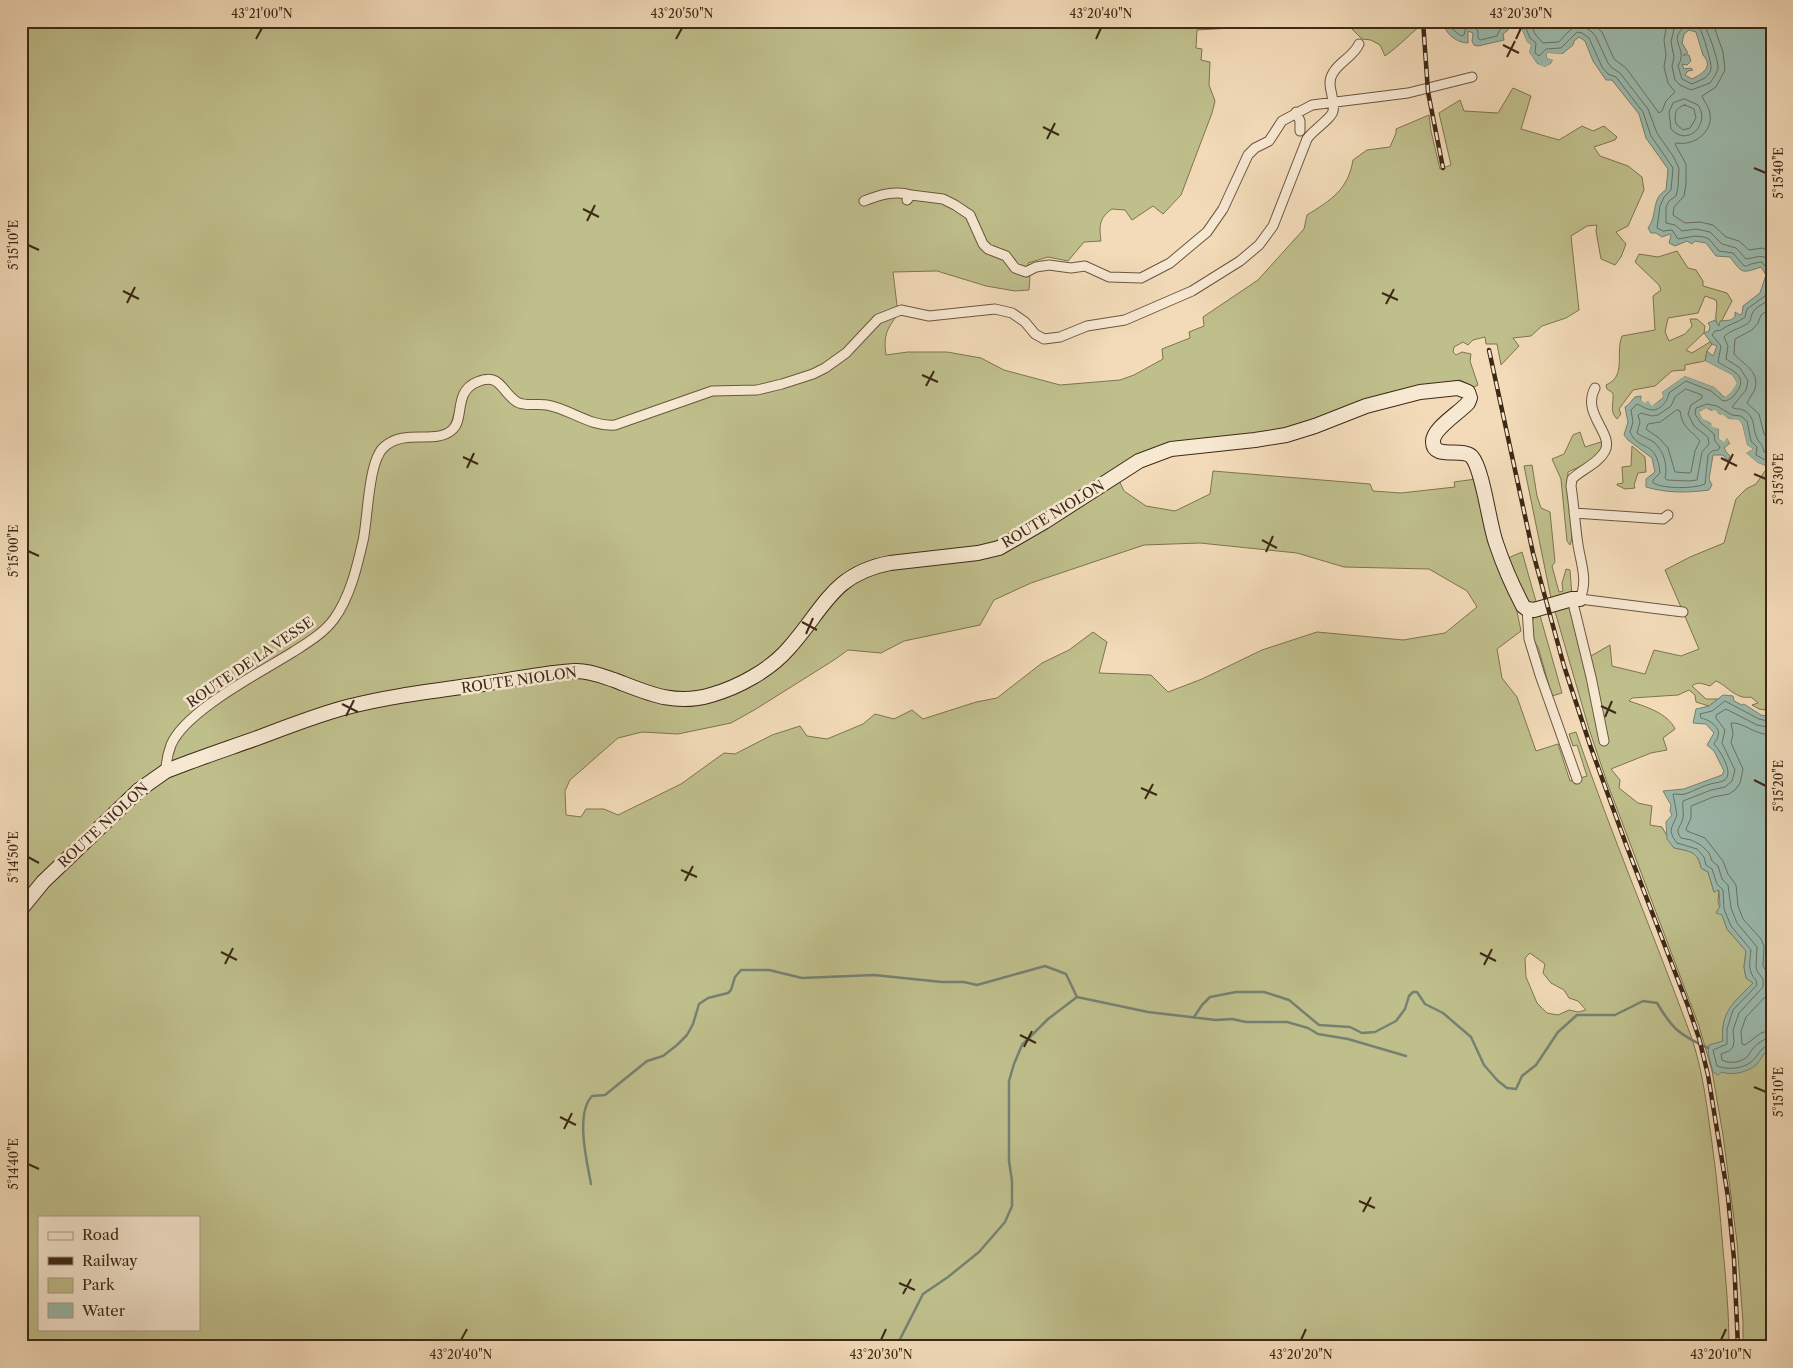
<svg xmlns="http://www.w3.org/2000/svg" width="1793" height="1368" viewBox="0 0 1793 1368" font-family="'Libre Caslon Text',serif">
<rect width="100%" height="100%" fill="#f3dbb9"/>
<filter id="stains"><feTurbulence type="fractalNoise" baseFrequency=".004" numOctaves="4"/><feColorMatrix values="0 0 0 0 .2 0 0 0 0 .09 0 0 0 0 .02 0 0 0 .5 -.17"/></filter>
<radialGradient id="worn" r=".72"><stop offset=".6" stop-color="#630" stop-opacity="0"/><stop offset="1" stop-color="#630" stop-opacity=".3"/></radialGradient>
<path fill="#bfbf8c" stroke="#7e7451" fill-rule="evenodd" d="M21,21H1248L1232,28L1197,30L1196,48L1202,49L1201,60L1210,62L1209,85L1215,101L1212,113L1181,195L1163,214L1153,206L1132,220L1125,210L1112,209C1099,218 1099,226 1101,241L1084,242L1068,261L1048,257L1028,263L1030,275L1029,290L1015,291L986,286L937,271L893,272L898,314C887,329 883,335 886,355L908,352H947L981,358L1004,370L1060,385L1120,380L1134,375L1163,359L1162,349L1190,338L1189,332L1204,326L1203,317L1258,280L1304,229L1307,215C1331,200 1348,190 1353,160L1367,150L1390,147L1396,133V129L1429,115L1431,131L1440,169L1451,165L1439,113L1460,100L1464,111L1498,113L1513,88L1531,96L1521,129L1559,140L1582,126L1593,131L1604,126L1617,137L1615,140L1594,147L1600,156L1628,166L1642,177L1644,190L1628,226L1616,232L1626,244L1621,257L1615,265L1601,259L1596,231L1597,225L1587,226L1571,236L1579,310L1566,318L1542,326L1531,336L1513,338L1519,346L1501,365L1497,344H1486L1485,337L1473,340L1468,345L1463,342L1454,347L1453,352L1456,355L1462,352L1471,354L1470,361L1478,385L1474,387L1460,380L1386,393L1289,429L1233,436L1115,472L1124,491L1146,506L1175,511L1210,494L1213,471L1370,484L1373,491L1401,493L1455,487L1454,482L1476,479L1516,607L1521,631L1497,649L1502,678L1517,697L1536,751L1558,744L1570,781L1587,776L1577,745L1573,746L1569,734L1576,732C1611,834 1654,935 1691,1036C1703,1070 1707,1108 1712,1143C1717,1178 1720,1213 1723,1249C1726,1281 1729,1314 1729,1347H21ZM1200,543L1297,553L1344,567L1429,569L1467,591L1477,607L1445,633L1403,640L1317,632L1262,650L1202,679L1168,692L1151,675L1099,673L1107,642L1093,632L1069,650L1042,663L997,698L976,702L923,719L912,710L894,719L875,714L863,724L827,739L807,736L800,726L772,735L735,754L724,753L681,784L618,815L604,809H586L581,817L566,815L565,791L570,780L618,738L642,732L678,734L731,723L756,709L834,660L848,650L881,653L904,641L980,625L994,600L1031,583L1144,545ZM1530,953L1545,964L1543,973L1551,983L1564,990L1569,998L1578,1001L1586,1010L1578,1012L1569,1010L1558,1015L1547,1013L1537,1003L1526,977L1525,958ZM39,1217H199V1329H39Z
M1344,21H1420V26C1408,36 1398,47 1385,56L1380,45L1371,40L1362,39Z
M1677,251L1688,268L1696,270L1703,281V286L1727,293L1732,301L1719,326C1712,319 1719,309 1716,300L1705,296L1698,313L1668,318L1665,332L1669,341L1685,334L1692,326L1690,319H1697L1705,326L1704,333L1686,350L1692,353L1710,342L1712,344L1707,351L1705,361L1685,365V370L1672,371L1655,386L1633,390L1619,409L1621,414L1617,419C1609,411 1614,404 1613,393L1607,389L1606,385C1627,376 1615,354 1622,336L1655,330L1653,296L1661,290L1659,285L1635,262L1639,254L1658,257Z
M1580,432L1585,447L1604,441C1598,460 1585,464 1568,472C1566,490 1576,532 1570,545L1567,541L1561,479L1552,459L1564,454L1573,435Z
M1632,446L1645,457L1646,472L1638,473L1634,485L1635,488L1625,489L1617,485V484L1623,483L1622,467L1631,466Z
M1772,461V699L1766,703L1765,710L1759,709L1752,705L1758,703L1751,697C1736,700 1728,686 1716,681L1710,686C1703,684 1698,681 1692,686L1706,699H1718L1709,706L1696,702L1695,695L1689,690L1678,695L1632,698L1629,701C1644,706 1668,713 1675,729L1663,738L1667,750L1651,753L1611,769L1620,780L1619,788L1638,803L1652,806L1650,825L1662,827L1674,848C1689,851 1698,851 1701,868L1708,872L1714,892L1719,889L1718,902L1727,929L1746,951L1744,967L1746,978L1753,983C1735,1002 1720,1013 1723,1041L1708,1054L1713,1072H1722L1757,1064L1761,1056L1771,1048L1772,1049V1347H1743V1322L1737,1242L1723,1135L1712,1071L1699,1026L1608,785L1589,729L1554,608L1570,603L1584,660L1610,645L1612,666L1645,674L1654,650L1681,656L1699,649L1665,570L1690,557L1724,543L1736,499L1746,489L1756,484Z
M1532,465L1537,496L1541,508L1550,512L1555,562L1552,566L1559,592L1563,591L1562,583L1566,569L1570,570L1572,597L1552,603L1524,466Z
M1522,552L1537,605L1528,604L1508,558Z
M1539,612L1562,693L1552,696L1538,647L1532,638L1531,625L1535,614Z"/>
<path fill="#9bbbaf" stroke="#768172" fill-rule="evenodd" d="M1442,21H1508V30L1503,34L1504,40L1478,46L1474,45L1472,41L1473,33L1468,31V43C1456,43 1445,33 1442,21Z
M1518,21H1772V461L1768,467L1758,463L1746,453L1753,449L1747,445L1742,424L1706,408L1699,412C1703,419 1712,425 1719,429V439L1724,441L1727,438L1730,443L1724,448L1727,453L1730,456L1728,461L1723,455H1713L1709,479L1712,485L1709,490C1687,493 1666,493 1646,487V479L1655,472L1652,458L1628,440L1624,435L1628,422L1625,407L1628,405L1635,397L1641,396V400L1648,401L1653,405L1663,398L1662,392L1685,376L1714,387L1724,397L1737,383L1732,375L1705,361L1707,351L1713,356L1717,346L1712,344L1704,333L1709,331L1710,326L1708,323L1715,320L1719,326L1720,321L1731,320L1735,317V312L1740,315L1742,314L1743,306L1760,293L1766,275L1761,267C1741,274 1742,273 1730,257L1716,256L1706,243L1695,241L1692,244L1687,241L1675,246L1669,243L1671,236L1670,234L1662,237L1656,233H1651L1648,228C1658,215 1651,198 1666,190L1668,169L1646,138L1639,114L1612,80H1606L1593,61L1585,41L1579,37L1574,41L1573,45L1562,54L1547,53V58L1553,60C1544,76 1535,61 1529,52L1531,45L1527,42ZM1689,30L1696,32L1703,55C1714,67 1702,74 1692,79L1685,75L1688,71L1693,70L1691,68L1684,69L1682,64L1687,65L1691,61L1689,55H1683L1688,53L1682,43L1684,34Z
M1723,695L1733,696L1734,701L1742,705L1744,704L1761,715L1772,717V1049C1762,1052 1762,1059 1756,1065C1748,1072 1732,1076 1722,1072L1718,1075L1713,1072L1708,1054L1709,1045L1723,1041C1720,1011 1734,1003 1753,983L1746,978L1744,967L1746,951L1727,929L1722,915L1716,913L1720,906L1719,890L1714,892L1708,872L1701,868C1698,851 1689,851 1674,848L1667,839L1666,822L1672,815L1670,811L1671,805L1663,791L1684,789L1722,775L1724,771L1714,751L1707,745L1714,733L1706,724L1693,723L1696,709L1709,706Z"/>
<path fill="#f3dbb9" d="M1516,21H1518L1527,42L1531,45L1529,52L1537,64L1545,67L1551,64L1553,60L1547,58V53L1562,54L1563,56H1549L1555,58L1556,61L1554,64L1551,65V67L1546,69L1535,66L1527,53L1529,46L1525,44L1521,36Z
M1705,361L1732,375L1737,383L1731,392L1725,397L1714,387L1685,376L1662,392L1663,397L1652,406L1648,401L1645,403L1641,400L1643,393L1644,399H1649L1653,402L1660,397V390L1685,373L1716,385L1725,393L1734,383L1730,377L1704,363L1703,362Z
M1706,408L1711,411L1715,410L1720,415L1722,414L1729,419L1738,420L1742,424L1747,445L1753,449L1746,453L1758,463L1768,467L1767,469L1756,465L1744,455V452L1749,449L1745,445L1740,425L1737,423L1728,422L1722,417L1719,418L1714,413L1711,414L1706,411L1702,413L1705,417L1713,420L1717,427L1721,428L1722,437L1729,436L1732,444L1730,443L1727,438L1724,442L1719,439V429L1711,426L1712,423L1703,419L1699,412Z"/>
<g fill="none" stroke-linecap="round" stroke-linejoin="round">
<path stroke="#6c7262" stroke-width="1" d="M1447,21L1451,28L1461,36L1464,35L1466,27L1473,26L1478,31V38L1480,40L1497,36L1499,31L1503,27V21
M1523,21L1530,38L1536,43L1535,53L1539,56L1546,49L1561,48L1577,32L1582,33L1589,38L1602,67L1608,74L1616,77L1643,112L1651,136L1673,168L1671,190L1664,197L1660,206L1657,228L1663,231L1672,230L1678,239L1695,236L1704,237L1709,239L1719,251L1733,253C1751,274 1739,264 1762,262L1770,273L1765,296L1747,309L1745,317C1738,323 1728,324 1721,330L1715,331L1712,335L1721,346L1718,362C1730,370 1750,375 1736,393C1733,398 1728,401 1723,401L1711,391L1686,381L1669,393C1668,400 1661,410 1653,410C1648,410 1641,406 1637,404L1631,410L1633,422L1630,432C1639,452 1657,439 1660,473L1653,480V483C1664,489 1693,489 1705,484L1708,455L1712,451L1718,450L1720,447L1715,441L1714,434L1700,422L1695,414L1696,408L1707,404L1717,406L1732,415L1741,416L1747,421L1751,441L1757,447L1756,455L1765,460L1772,459
M1530,21L1535,34L1543,43L1559,42L1567,33L1575,26H1583L1592,32L1596,37L1608,63L1612,68L1620,73L1648,109L1657,133L1673,156L1679,168L1678,187L1676,196L1669,201L1666,207V223L1675,225L1682,231L1696,229L1710,232L1722,244L1736,248L1746,259C1756,258 1764,252 1772,263
M1590,21L1602,32L1614,59L1626,68L1659,113L1662,111L1666,101L1675,92L1668,83L1664,67L1666,55L1664,40L1666,29L1670,21
M1681,21L1674,29L1671,42L1674,57L1672,66L1675,80L1680,85L1691,90L1710,83C1713,79 1716,74 1718,69C1719,61 1707,26 1701,21
M1712,21L1723,52L1725,70L1716,87L1702,96C1704,102 1709,106 1710,114C1713,132 1694,146 1677,143L1675,144L1686,164V184L1684,196L1674,207L1673,215L1685,223L1700,222L1713,225L1726,237L1739,241L1749,250L1762,248L1772,252
M1687,25C1691,25 1696,25 1699,27C1702,30 1712,64 1711,68C1711,72 1707,76 1705,78L1692,84L1682,79L1678,66C1679,63 1681,61 1681,58C1683,45 1668,38 1687,25Z
M1685,99L1698,105C1711,123 1688,148 1671,129L1669,112L1673,103Z
M1685,105L1694,109L1696,118L1690,128L1683,130L1676,124C1674,115 1675,107 1685,105Z
M1772,295C1768,304 1758,304 1753,312C1750,317 1752,322 1745,325C1738,329 1729,331 1724,337L1728,346L1726,359L1740,368L1748,381L1746,390L1732,407C1736,410 1739,408 1743,410C1756,416 1752,428 1757,438C1760,444 1763,445 1764,452L1772,453
M1772,308L1761,315L1758,323L1752,330L1735,339L1734,354C1743,364 1760,371 1755,389C1753,394 1749,398 1747,403L1759,414L1764,434L1772,445
M1686,389L1702,395V398L1691,405L1688,414L1694,426L1708,437L1709,444L1702,452L1697,480L1689,481L1667,480L1665,478C1668,466 1664,452 1655,443C1650,439 1642,437 1637,433L1640,422L1638,415L1641,413L1652,416L1658,415L1671,406L1675,397Z
M1677,410L1680,411C1682,428 1691,430 1700,441L1695,451L1691,472L1689,473L1675,472L1668,448L1659,438L1646,429L1648,424L1660,422Z
M1772,722L1759,719L1725,701L1712,711L1700,714L1701,718C1707,719 1721,726 1718,736C1718,739 1715,741 1714,744C1720,751 1736,775 1723,781C1718,783 1712,783 1707,785C1700,787 1692,792 1685,794C1681,795 1677,794 1673,794L1677,815C1672,828 1667,830 1677,843L1697,849L1704,857L1706,865L1712,869L1717,884L1723,890L1724,909L1731,926L1751,950C1750,962 1747,971 1756,980L1757,985L1733,1010L1727,1029V1044L1713,1050L1717,1066C1728,1070 1742,1069 1751,1062C1759,1056 1760,1046 1772,1044
M1772,728L1757,725L1726,709L1716,715V718L1725,730L1722,743L1735,770L1732,781L1725,787L1711,790L1683,801C1682,806 1684,813 1683,818C1681,827 1674,829 1681,838L1691,840L1701,845L1709,853L1712,861L1718,866L1722,879L1728,885L1731,908L1737,923L1757,947L1756,967L1757,971L1763,979V987L1739,1013L1733,1030L1734,1041L1733,1047L1729,1051L1721,1054L1722,1060C1729,1064 1741,1063 1748,1056C1748,1056 1751,1050 1752,1050C1756,1044 1764,1038 1772,1038
M1772,735C1754,735 1744,722 1731,723L1733,734L1731,743L1743,769L1740,783L1735,790L1729,794L1713,797L1691,806V818L1686,829L1687,831L1705,838L1723,861L1728,874L1736,885L1738,906L1743,919L1761,939L1764,946L1763,966L1770,977V987L1766,996L1746,1017L1741,1031L1742,1044L1745,1045L1761,1033L1772,1030"/>
<path stroke="#768172" stroke-width="2.5" d="M1194,1017L1202,1005L1210,997L1236,992H1264L1289,1000L1319,1025L1350,1027L1362,1033L1375,1032L1396,1021L1405,1009L1409,996L1413,992H1417L1425,1004L1443,1013L1471,1037L1484,1065L1498,1081L1507,1088L1516,1089L1522,1076L1536,1065L1558,1032L1577,1015H1615L1643,1001L1657,1003C1673,1030 1680,1035 1708,1048
M591,1184C587,1162 575,1114 592,1096L605,1095L647,1061L663,1056L677,1045L687,1035L693,1024L699,1004L708,998L728,993L731,990L735,977L741,970H769L802,978L874,975L942,982H964L977,985L1045,966L1066,974L1077,997L1148,1012L1216,1020L1232,1019L1246,1022H1287L1308,1028L1318,1034L1348,1039L1406,1056
M896,1347L923,1294L948,1277L979,1252L1005,1222L1012,1206V1181L1009,1161V1081L1014,1064L1022,1045L1048,1019L1077,997"/>
<defs>
<path id="street" d="M1296,112L1300,121V131
M907,200L911,195L943,199L955,205L970,215L983,244L988,249L1006,256L1015,268L1026,272L1036,267L1049,265L1071,268L1085,266L1109,277L1141,278L1170,263L1207,232L1223,209L1248,155L1255,148L1269,141L1282,121L1312,105L1408,93L1472,77
M864,201C879,195 895,190 911,195
M1595,388C1581,414 1614,433 1605,451C1598,464 1582,469 1572,479L1571,486C1574,505 1575,525 1578,545C1581,564 1588,580 1580,599L1683,612
M1574,513L1663,519L1668,515
M1572,599L1591,677L1604,741
M1527,609L1529,639L1540,675L1577,779
M166,771C166,763 168,753 171,745C185,711 261,672 293,652C307,643 324,633 334,619C350,597 357,567 363,541C368,519 368,461 384,447C405,428 435,445 452,430C465,419 453,392 477,382C501,372 501,392 517,402C526,407 537,403 547,405C570,409 590,427 615,425L712,391L757,390L782,384L813,374L825,368L846,353L878,319L901,310L929,316L995,309L1012,313L1025,322L1035,334L1044,339L1060,337L1087,326L1125,320L1192,291L1240,261L1259,245L1273,226L1307,139C1312,131 1332,118 1333,111C1336,98 1325,85 1333,73C1339,62 1354,56 1359,44"/>
<path id="secondary" d="M21,909L43,882L139,790L166,771L187,763C211,754 235,746 260,737C289,726 317,715 347,707C393,695 442,690 489,683C517,679 547,672 577,671C590,671 602,676 614,680C648,693 674,706 711,695C739,687 770,670 789,648C824,609 832,574 890,563L978,553L999,548L1044,522L1139,461L1171,449L1255,440L1286,435L1315,426L1366,406L1420,392L1458,388L1468,392L1470,398L1468,403C1459,413 1432,429 1433,442C1433,460 1463,447 1472,457C1483,470 1489,524 1496,543C1503,564 1513,587 1523,606L1527,609L1534,610L1572,599H1580"/>
</defs>
<use href="#street" stroke="#6b563f" stroke-width="11"/>
<use href="#secondary" stroke="#3e2916" stroke-width="16"/>
<use href="#street" stroke="#f7e8d2" stroke-width="9"/>
<use href="#secondary" stroke="#f7e8d2" stroke-width="14"/>
<defs>
<path id="rail" d="M1423,21L1428,92L1443,168
M1489,350L1533,553L1564,666L1590,745L1627,847L1688,1006L1699,1038L1708,1075L1728,1197L1734,1259L1738,1347"/>
</defs>
<use href="#rail" stroke="#3e2916" stroke-width="4.5"/>
<use href="#rail" stroke="#f7e8d2" stroke-width="2.5" stroke-dasharray="8" stroke-linecap="butt"/>
</g>
<path fill="none" stroke="#3e2916" stroke-width="2" d="M256,39L262,28M676,39L682,28M1096,39L1101,28M1516,39L1521,28M1503,45L1519,53M1507,57L1515,41M1043,127L1059,135M1047,139L1055,123M1754,168L1766,173M583,209L599,217M587,221L595,205M28,245L39,250M123,291L139,299M1382,293L1398,300M127,303L135,287M1386,304L1394,289M922,375L938,382M926,386L934,371M463,457L478,464M1721,458L1737,466M467,468L474,453M1725,470L1733,454M1754,474L1766,479M1262,540L1277,548M28,551L39,556M1266,552L1273,536M802,622L817,630M806,634L813,618M342,704L358,712M1601,706L1616,713M346,716L354,700M1605,717L1612,701M1754,780L1766,786M1141,788L1157,795M1145,799L1153,784M28,857L39,863M681,870L697,877M685,881L693,866M221,952L237,960M1480,953L1496,961M225,964L233,948M1484,965L1492,949M1020,1035L1036,1043M1024,1047L1032,1031M1754,1087L1766,1092M560,1117L576,1125M564,1129L572,1113M28,1164L39,1169M1359,1201L1375,1208M1363,1212L1371,1197M899,1283L915,1290M903,1294L911,1279M461,1340L467,1329M881,1340L886,1329M1301,1340L1306,1329M1721,1340L1726,1329"/>
<g text-anchor="middle" stroke-width="5" stroke-linejoin="round" paint-order="stroke">
<g font-size="14" fill="#3e2916" stroke="#f7e8d2">
<text transform="translate(1053 514) rotate(-31)" y="5">ROUTE NIOLON</text>
<text transform="translate(250 662) rotate(-34)" y="5">ROUTE DE LA VESSE</text>
<text transform="translate(519 680) rotate(-8)" y="5">ROUTE NIOLON</text>
<text transform="translate(103 825) rotate(-43)" y="5">ROUTE NIOLON</text>
</g>
</g>
<rect width="1793" height="1368" fill="none" stroke="#f3dbb9" stroke-width="55"/>
<rect x="38" y="1216" width="162" height="115" fill="#f7e8d2" stroke="#ad9c87"/>
<rect x="48" y="1232" width="25" height="8" fill="#f7e8d2" stroke="#ad9c87"/>
<text x="82" y="1240" font-size="15" fill="#3e2916">Road</text>
<rect x="48" y="1257" width="25" height="8" fill="#3e2916" stroke="#ad9c87"/>
<text x="82" y="1266" font-size="15" fill="#3e2916">Railway</text>
<rect x="48" y="1278" width="25" height="15" fill="#bfbf8c" stroke="#ad9c87"/>
<text x="82" y="1290" font-size="15" fill="#3e2916">Park</text>
<rect x="48" y="1303" width="25" height="15" fill="#9bbbaf" stroke="#ad9c87"/>
<text x="82" y="1316" font-size="15" fill="#3e2916">Water</text>
<rect x="28" y="28" width="1738" height="1312" fill="none" stroke="#3e2916" stroke-width="2"/>
<g font-size="12" text-anchor="middle" fill="#3e2916">
<text x="262" y="18">43°21'00"N</text>
<text x="682" y="18">43°20'50"N</text>
<text x="1101" y="18">43°20'40"N</text>
<text x="1521" y="18">43°20'30"N</text>
<text transform="translate(1779 173) rotate(-90)" y="4">5°15'40"E</text>
<text transform="translate(14 245) rotate(-90)" y="4">5°15'10"E</text>
<text transform="translate(1779 479) rotate(-90)" y="4">5°15'30"E</text>
<text transform="translate(14 551) rotate(-90)" y="4">5°15'00"E</text>
<text transform="translate(1779 786) rotate(-90)" y="4">5°15'20"E</text>
<text transform="translate(14 857) rotate(-90)" y="4">5°14'50"E</text>
<text transform="translate(1779 1092) rotate(-90)" y="4">5°15'10"E</text>
<text transform="translate(14 1164) rotate(-90)" y="4">5°14'40"E</text>
<text x="461" y="1359">43°20'40"N</text>
<text x="881" y="1359">43°20'30"N</text>
<text x="1301" y="1359">43°20'20"N</text>
<text x="1721" y="1359">43°20'10"N</text>
</g>
<rect width="100%" height="100%" filter="url(#stains)"/>
<rect width="100%" height="100%" fill="url(#worn)"/>
</svg>
